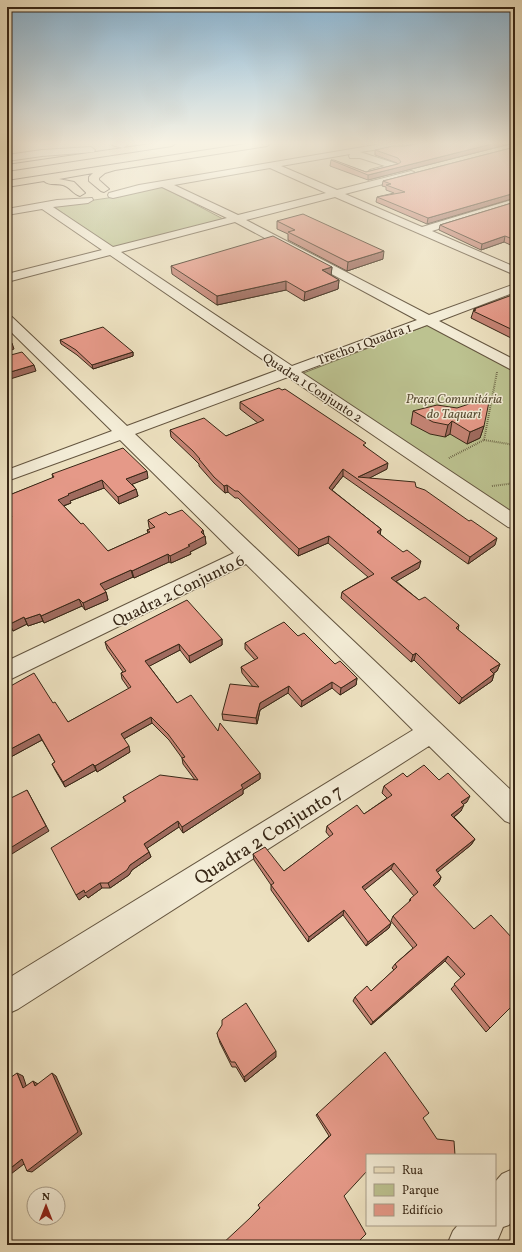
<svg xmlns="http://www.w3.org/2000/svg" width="522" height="1252" viewBox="0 0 522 1252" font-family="Vollkorn,serif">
<rect width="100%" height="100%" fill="#ede1c0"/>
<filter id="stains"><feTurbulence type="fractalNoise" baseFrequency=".005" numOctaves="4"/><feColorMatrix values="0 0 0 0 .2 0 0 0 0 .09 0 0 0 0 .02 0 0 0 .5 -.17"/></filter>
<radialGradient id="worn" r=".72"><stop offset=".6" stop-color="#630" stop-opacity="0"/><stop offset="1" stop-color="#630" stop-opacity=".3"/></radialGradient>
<path fill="#bcc290" stroke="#7a7453" d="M161,186L223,219L112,248L53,206L108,198Z
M428,325L515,372V517L301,374Z"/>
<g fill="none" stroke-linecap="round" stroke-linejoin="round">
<defs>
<path id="minor" d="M111,143H124L127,145L123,148L112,145Z
M387,143H404L400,146L360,152L397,164L399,166L397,168L373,175L370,174L368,172L370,170L385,166L360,158H350L349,156L350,154L281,166L337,190L411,171L414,172L416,174L414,176L345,194L422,227L515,199V205L432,231L515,267V275L335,197L246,220L429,315L515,284V292L439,321L515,360V370L510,369L427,325L301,372L515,514V529L508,527L288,377L135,434L515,794V825L505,821L429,746L18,1009L7,1014V979L413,730L246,564L7,681V661L234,553L120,440L7,481V470L112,431L7,328V316L12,317L127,426L278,370L110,255L7,282V274L102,250L42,209L7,215V209L57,200L92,198L93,200L88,203L53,207L113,247L227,218L162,187L113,198L109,197L108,195L109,193L139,185ZM270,168L326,193L238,215L174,185ZM235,222L417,320L292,366L121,252Z
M91,147L95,150L94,152L42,156L7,161V155L42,150Z
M515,1168V1217L509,1225L503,1227L498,1239L492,1245H447L453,1231L458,1225H495V1182L502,1174Z"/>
<path id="major" d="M157,143H176L172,146L7,171V165Z"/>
<path id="highway" d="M252,143H271L267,146L115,170L105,173L99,178V180L109,189L104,192L101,191L89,181V177L93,173L59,179L74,182L85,193L80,196C73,194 70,187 63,185C57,183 49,186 44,181L7,187V181Z
M385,143H397L387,148L383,145Z"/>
</defs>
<use href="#minor" stroke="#655640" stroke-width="2"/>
<use href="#major" stroke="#382716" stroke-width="2"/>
<use href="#highway" stroke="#382716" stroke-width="2"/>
<path stroke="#382716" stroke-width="2" stroke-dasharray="0.5 1.5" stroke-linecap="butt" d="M484,440L515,445
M449,458L484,440L497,372
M492,486L515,483"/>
<use href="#minor" fill="#f3ecd6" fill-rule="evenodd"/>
<use href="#major" fill="#ede1c0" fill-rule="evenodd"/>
<use href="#highway" fill="#ede1c0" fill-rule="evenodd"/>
</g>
<path fill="#c58475" stroke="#382716" d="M419,143H514L368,180L330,166L331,160L366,172L398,164L397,163L375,155V150L405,146Z
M515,147L427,224L376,202L377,197L394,193L386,190V187L382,186L383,181Z
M515,202V247L504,242L481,250L439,230L440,225Z
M277,221L383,259L347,271L288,240V234L277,229Z
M171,266L332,267L331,275L339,280L338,289L304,301L286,290L217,305L172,274Z
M515,294V340L471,318L474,309Z
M60,340L133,352V356L93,369L77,355L61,344Z
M240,402L365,446L387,469L369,478L416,487L495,545L468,564L343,476L332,490L381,529L380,534L419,568L396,581L419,600L459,625L458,630L500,664L497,671L494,673V674L492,681L459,704L414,660L411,662L341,598L342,592L368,577L328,543L298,556L238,498H235L228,492L225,493L214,483L199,466V464L193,458L171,437L170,430L226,436L258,423L240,409Z
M413,411L484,426L480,438L467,444L450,434L445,437L430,434L411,424Z
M52,474L148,478L132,484L136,489L138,496L119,504L104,488L70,501L71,503L64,506L81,524L108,551L148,533L147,530L150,529L149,527L148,520L169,515L203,530L204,535L205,536L206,544L190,552L191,554L171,563L169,562L134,578L133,577L104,590L106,592L108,600L85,610L82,606L44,623L43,621L28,626L27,624L13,631L7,622V519L10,518L7,514V496L53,478Z
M515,606V613L513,611Z
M298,636L335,664L357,678L356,685L340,695L332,688L301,707L288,693L260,710L257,724L223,720L222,714L253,687L242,673L241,667L255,660L245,649V643Z
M222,639V645L190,663L180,650L149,666L177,703L218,731L260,773V779L243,790V794L183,833L179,827L147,848L149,852L151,857L132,870L129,875L110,888H102L88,898L86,895L79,900L125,802L123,797L195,780L183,764L182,758L169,740L152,723L124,739L130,752L97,772L96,770L65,787L55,770L52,764L55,762L42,740L7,759L53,703L68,722L129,689L122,679L121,673L123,672L107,649L105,642Z
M407,777L439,780L467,802L463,804L461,811L454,817L475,839L471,845L437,872L441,877L439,882L434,886L490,1028L486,1032L451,989L461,978L445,961L371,1025L353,1001L355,997L371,991L394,970L392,968L395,964L413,948L391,921L393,916L409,903L410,899L414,896L391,869L364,890L391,923L389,928L366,946L343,915L308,942L271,890V885L254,860L253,854L284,871L330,837L326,832L327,826L364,814L387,798L382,793L384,786Z
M217,1033L276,1057L245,1082L236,1067H232L220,1043Z
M317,1114L367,1155L344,1196L250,1218L329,1136L316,1115Z"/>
<path fill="#a06b5f" stroke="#382716" d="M496,143H514L368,180V175Z
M515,193V198L427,224L428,218Z
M505,236L504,242L481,250L482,244Z
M384,251L383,259L347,271L348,262Z
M332,267L331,275L322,270Z
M339,280L338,289L304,301L305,292Z
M286,281V290L217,305V296Z
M12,343L14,349L7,352V345Z
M133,352V356L93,369L92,365Z
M34,365L36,371L7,380V373Z
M452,421L450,434L445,437L448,425Z
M484,426L480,438L467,444L470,432Z
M7,444L10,452L7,454Z
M388,463L387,469L362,482L358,477Z
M343,469V476L328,495L329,488Z
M147,471L148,478L128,486L126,479Z
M102,480L104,488L70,501L71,503L60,507L58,500L68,494Z
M227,485L228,492L225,493L224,486Z
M136,489L138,496L119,504L118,497Z
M381,529L380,536L377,532Z
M203,530L204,537L205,536L206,544L190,552L191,554L171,563L170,556L188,545Z
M329,536L328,543L298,556L299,549Z
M497,538L495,545L468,564L470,557Z
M168,554L169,562L134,578L132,571Z
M421,561L419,568L390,585L391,578Z
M131,570L133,577L101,592L100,584Z
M106,592L108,600L85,610L83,603Z
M79,599L82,606L44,623L41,616Z
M40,614L43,621L28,626L25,619Z
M24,617L27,624L13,631L10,624Z
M222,639V645L190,663L189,656Z
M179,644L180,650L146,668L145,661Z
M416,653L414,660L411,662L413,655Z
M500,664L497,671L488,677L490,670Z
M494,674L492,681L459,704L462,698Z
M357,678L356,685L340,695L341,688Z
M332,682V688L301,707L302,701Z
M289,686L288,693L260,710L257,724L256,718L260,703Z
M151,717L152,723L122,740L121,734Z
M39,734L42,740L7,759V751Z
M129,746L130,752L97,772L95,766Z
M93,764L96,770L65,787L63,782Z
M260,773V779L243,790V794L183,833L182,827L241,785Z
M27,790L49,831L7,857V850Z
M470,796L467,802L458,808L461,802Z
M464,805L461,811L449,821L451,815Z
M178,821L179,827L146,849L144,844Z
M475,839L471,845L433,876L436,870Z
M149,852L151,857L132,870L129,875L110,888L108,883L130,865Z
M394,863L391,869L361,893L362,887Z
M441,877L439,882L430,890L433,885Z
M100,883L102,888L88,898L86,895L79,900L76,895L84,890Z
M344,910L343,915L308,942L309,937Z
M391,923L389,928L366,946L368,942Z
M448,956L445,961L371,1025L373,1022Z
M276,1051V1057L245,1082L244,1077Z
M17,1073L23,1076L28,1091L23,1088Z
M52,1073L56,1076L82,1134L32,1172L27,1171Z
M33,1081L38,1084L35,1086Z
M22,1159L28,1161L7,1177V1171Z"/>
<path fill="#e59988" stroke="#382716" d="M419,143H496L368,175L331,160H334L366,172L398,164L401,162L398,158L375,150L393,146H405Z
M515,147V193L428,218L377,197L405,192L386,185L391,184L383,181Z
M515,202V240L505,236L482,244L440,225Z
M303,214L384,251L348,262L288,232L295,230L277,221Z
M273,236L332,267L322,270L339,280L305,292L286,281L217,296L171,266Z
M515,294V331L473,311L476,310L474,309Z
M103,327L133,352L92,365L76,350L60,340Z
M7,338L12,343L7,345Z
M22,352L34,365L7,373V356Z
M279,388L282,390L285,389L366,443L363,445L388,463L358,477L415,482L416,487L425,490L469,521L471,520L497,538L470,557L343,469L329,488L381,529L377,532L403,552L407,550L421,561L391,578L419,600L425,597L459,625L456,628L500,664L490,670L494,674L462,698L416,653L413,655L342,592L374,574L329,536L299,549L238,491H235L227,485L224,486L214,477L199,459H200L193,451L170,430L204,418L226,436L264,420L240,402Z
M490,397L484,426L470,432L452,421L448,425L433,422L413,411L437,405L457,408Z
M123,448L147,471L126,479L136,489L118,497L102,480L68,494L69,495L58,500L81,524L83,523L108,551L150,532L147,530L155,527L148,520L166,512L169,515L182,510L203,530L201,532L205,536L188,545L190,546L170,556L168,554L132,571L131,570L100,584L106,592L83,603L79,599L41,616L40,614L25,619L24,617L10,624L7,620V519L12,517L7,510V496L54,477L52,474Z
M187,600L222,639L189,656L179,644L145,661L177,703L191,695L218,731L220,723L260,773L241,785L243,788L182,827L178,821L144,844L149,852L130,865L127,870L108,883H100L85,893L84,890L76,895L51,848L126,801L123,797L160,775L198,780L182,758L185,757L168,734L151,717L121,734L129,746L95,766L93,764L63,782L52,764L55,762L39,734L7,751V688L34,673L53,703L55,702L68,722L131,687L121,673L126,671L105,642Z
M284,622L298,636L304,633L335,664L340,661L357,678L341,688L332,682L302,701L289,686L260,703L256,718L222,714L230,684L259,687L241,667L258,658L245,643Z
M424,765L439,780L448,773L470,796L461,802L464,805L451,815L475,839L436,870L441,877L433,885L474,929L491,915L512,938L515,936V1003L490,1028L454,984L465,974L448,956L373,1022L355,997L367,986L371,991L397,967L395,964L417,945L393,916L411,900L410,899L418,892L394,863L362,887L391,923L368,942L344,910L309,937L271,885L274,883L253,854L265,847L284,871L333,834L327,826L357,805L364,814L392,795L384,786L403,773L407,777Z
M27,790L46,826L7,850V800Z
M246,1003L276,1051L244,1077L235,1062H231L218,1037L217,1033L222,1025V1020Z
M385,1052L429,1113L423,1118L437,1139L454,1141L455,1155H367V1171L344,1196L366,1234L355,1245H221L250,1218L260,1208L258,1205L331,1135L317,1114Z
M17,1073L23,1088L33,1081L35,1086L52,1073L78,1132L27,1171L22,1159L7,1171V1080Z"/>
<linearGradient id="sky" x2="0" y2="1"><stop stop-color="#8ab7d7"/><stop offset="0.45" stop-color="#f7f2e3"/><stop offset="1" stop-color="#f7f2e3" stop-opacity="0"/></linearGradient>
<rect width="522" height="318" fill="url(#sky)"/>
<g text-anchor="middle" stroke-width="3" stroke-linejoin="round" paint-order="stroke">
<g font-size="13" fill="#382716" stroke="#f3ecd6">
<text transform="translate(364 343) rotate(-20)" y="5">Trecho 1 Quadra 1</text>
<text transform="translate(313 387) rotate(33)" y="5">Quadra 1 Conjunto 2</text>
</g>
<g font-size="13" font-style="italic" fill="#594e34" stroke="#f3ecd6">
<text x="454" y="403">Praça Comunitária<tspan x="454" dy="15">do Taquari</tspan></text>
</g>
<g font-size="16" fill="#382716" stroke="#f3ecd6">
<text transform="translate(178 590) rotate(-26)" y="6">Quadra 2 Conjunto 6</text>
</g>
<g font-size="19" fill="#382716" stroke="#f3ecd6">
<text transform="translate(268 834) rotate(-32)" y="7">Quadra 2 Conjunto 7</text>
</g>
</g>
<rect width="522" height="1252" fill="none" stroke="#ede1c0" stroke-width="24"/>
<rect x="8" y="8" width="506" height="1236" fill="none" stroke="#382716" stroke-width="2"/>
<rect x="12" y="12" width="498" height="1228" fill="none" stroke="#382716"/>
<rect x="366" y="1154" width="130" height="72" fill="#f3ecd6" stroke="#a89d89"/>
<rect x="374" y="1167" width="20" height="6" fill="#ede1c0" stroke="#a89d89"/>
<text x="402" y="1174" font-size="12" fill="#382716">Rua</text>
<rect x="374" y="1184" width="20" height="12" fill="#bcc290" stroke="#a89d89"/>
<text x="402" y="1194" font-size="12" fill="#382716">Parque</text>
<rect x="374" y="1204" width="20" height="12" fill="#e59988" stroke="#a89d89"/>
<text x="402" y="1214" font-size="12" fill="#382716">Edifício</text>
<g transform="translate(46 1206)"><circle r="19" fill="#f3ecd6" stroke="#a89d89"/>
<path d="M0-3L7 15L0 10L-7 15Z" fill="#8f2418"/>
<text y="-6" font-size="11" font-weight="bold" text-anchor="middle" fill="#382716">N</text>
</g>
<rect width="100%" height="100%" filter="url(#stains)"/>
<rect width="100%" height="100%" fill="url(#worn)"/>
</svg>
